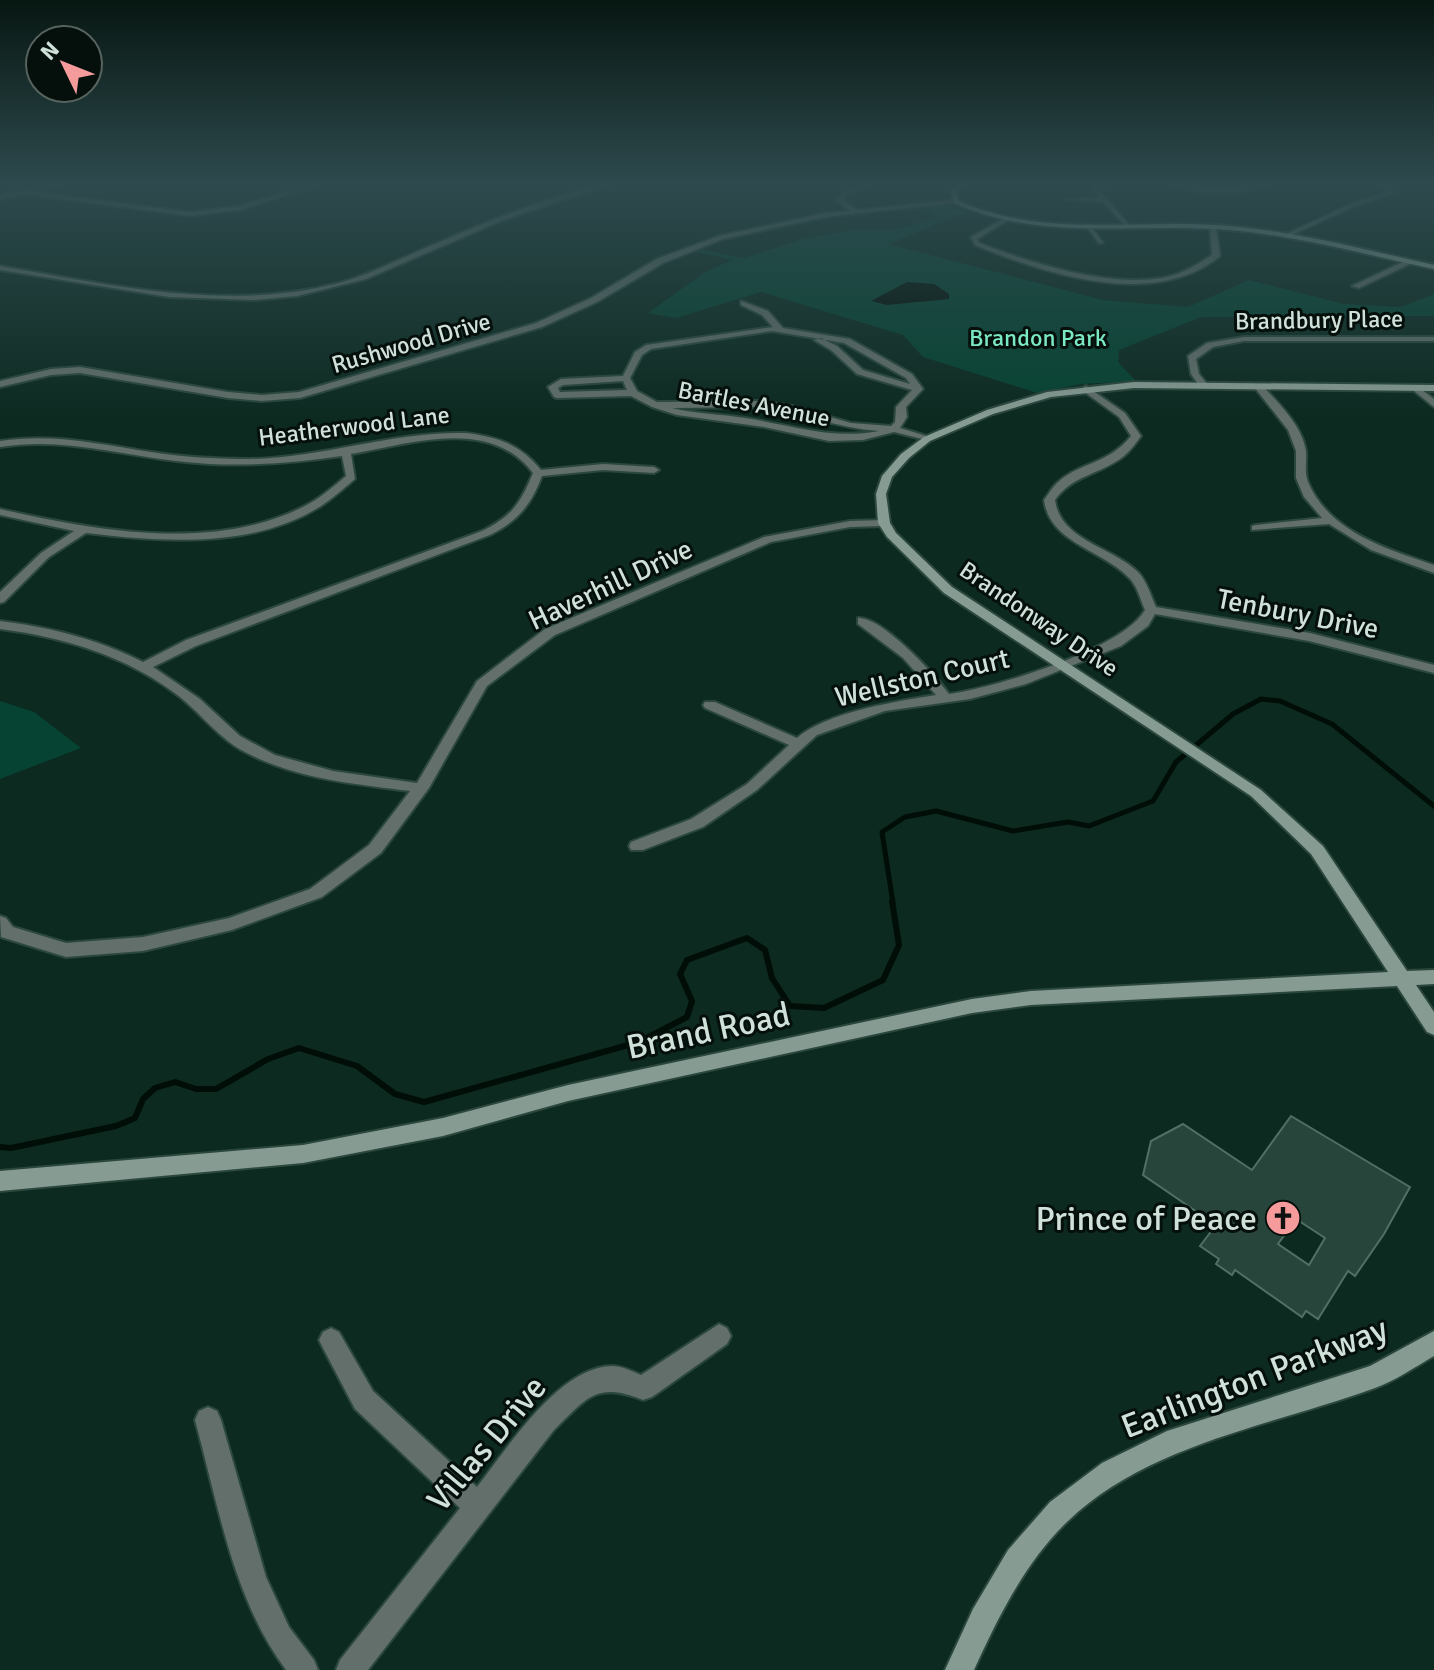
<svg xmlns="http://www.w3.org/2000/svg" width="1434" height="1670" viewBox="0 0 1434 1670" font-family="Signika,sans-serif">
<rect width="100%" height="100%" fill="#0c2a20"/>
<path fill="#064332" d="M942,204L965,212L889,244L1103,300L1188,307L1249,280L1344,304L1401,307L1434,294V316L1201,317L1119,350L1118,362L1136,381L1082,384L1037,393L923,357L903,335L761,292L676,318L648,313L705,272L732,260L688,250L694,248L743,258L806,238L860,229L895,230L937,217L917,206Z
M0,701L34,712L81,748L0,779Z"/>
<path fill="#000e07" d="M907,282L934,284L949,294V299L887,305L871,301Z"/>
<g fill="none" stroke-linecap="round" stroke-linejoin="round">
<path stroke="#000e07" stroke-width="5" d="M893,903L882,832L905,817L936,811L1013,831L1068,822L1089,826L1153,801L1176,762L1233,714L1261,699L1280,701L1332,724L1434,806"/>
<path stroke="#000e07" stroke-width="6" d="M0,1147L11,1148L116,1126L135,1118L143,1099L155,1088L175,1082L196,1089H216L268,1059L299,1048L357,1066L395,1094L424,1102L639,1042L687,1017L692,1001L680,974L687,960L747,938L765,950L772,978L790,1006L824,1008L883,980L899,945L892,901"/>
</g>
<path fill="#28453b" stroke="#517064" stroke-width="2" fill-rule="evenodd" d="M1291,1116L1410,1187L1384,1234L1355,1276L1348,1271L1318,1319L1306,1311L1302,1317L1235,1270L1232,1275L1216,1264L1219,1259L1200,1246L1216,1225L1143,1175L1151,1141L1183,1124L1252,1170ZM1296,1219L1325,1238L1309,1265L1278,1244Z"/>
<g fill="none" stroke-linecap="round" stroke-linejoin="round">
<defs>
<path id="street" d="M54,184H64L34,192L190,212L239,206L312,184H320L240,210L190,216L24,194L0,199V195Z
M601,184H610L501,221L366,279L297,296L254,300L169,297L0,270V266C111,285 227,312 339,283C372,274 403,257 435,244C489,220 544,199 601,184Z
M864,184H872L848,193L843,200L857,210L956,200L959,202L825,217L723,239L663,263L597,302L542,327L300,398L262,401L228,398L80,373L51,375L0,387V381L51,369L80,367L228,392L262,395L299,392L536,323L591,298L657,259L719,236L825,213L850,211L836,200L844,191Z
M1099,184H1105L1100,191L1130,226H1126L1103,202L1065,199L1100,198L1094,191Z
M1170,184L1220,188L1270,184C1243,196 1198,195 1170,184Z
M1375,184H1382L1397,192L1355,206L1287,237L1282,236L1351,204L1389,192Z
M1005,218L1010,219L977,239L979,243C1032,263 1105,287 1162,278C1181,275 1196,265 1212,255L1210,227L1213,225L1216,227L1220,256C1154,310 1045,274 975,245L971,237Z
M1085,224H1089L1103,243H1099Z
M1407,260L1414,262L1359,288L1352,286Z
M741,301L768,311L783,328L850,339L912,374L923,389L906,407L907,417L900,428L930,437V441L894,432L863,440L829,441L764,427L677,415L652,407L631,396L557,398L554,397L548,387L561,379L623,376L635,352L646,345L773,327L762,315L741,305ZM772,331L844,343L906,378L910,384L863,370L837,346L821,338L814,340L831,350L857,374L912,390L896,407L895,422L891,426L851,423L792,406L761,401L657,402L637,391L630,378L642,355L651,349ZM623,381L627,390L560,392L558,388L563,385ZM761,407C801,413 838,428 879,431C832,440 791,425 745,418C721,414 696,414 672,408Z
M1244,337H1434V341H1244L1213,347L1196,359L1199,374L1208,385L1200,387L1191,374L1188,356L1207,343Z
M1255,384H1261C1278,403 1302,425 1306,451C1307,462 1304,471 1308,482C1329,532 1387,549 1434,565V573L1371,550L1329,524L1252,530V526L1256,525L1322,518L1304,497L1296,478V451L1288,430L1255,388Z
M1086,386L1125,413L1141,436C1136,443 1131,450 1124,456C1102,474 1072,475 1055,500C1060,541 1114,547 1139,573C1147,582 1151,596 1156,607L1310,633L1434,665V673L1309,641L1155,614L1148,626L1121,646L1026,684L970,699L885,711L817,735L757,790L703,827L643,850H631L629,846L631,842L691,819L747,784L789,745L705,708L703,705L705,702H715L797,738C826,712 898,701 936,695L903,658L858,624V618C881,616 935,674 949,694C994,688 1123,649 1145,610C1140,599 1137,584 1127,576C1101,550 1049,542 1044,500C1048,495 1051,489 1056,484C1078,462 1108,465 1131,436L1119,417L1083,391L1081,389Z
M1417,386L1434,399V407L1414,391L1412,389Z
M466,433C498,437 520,444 541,470L603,464L654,467L659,470L654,473L603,470L542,476C531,505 518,521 490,535L196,646L153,667L200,699L240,736L275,755L333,771L417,783L477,681L545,629L764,537L850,521L884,520L890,523L884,526L850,527L771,542L555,635L487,686L429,788L381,853L322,897L232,930L143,951L66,957L1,937L0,916L6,918L13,927L66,943L143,937L229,918L310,889L369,845L410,791C355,784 296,779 245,752C220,739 202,715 180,697C129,657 64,637 0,629V621C49,627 98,639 143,662L186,640L482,531C512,516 520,504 533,473C489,416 411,444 351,454L355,479C344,488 333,498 321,506C253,549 162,542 86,533L49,557L4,602L0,603V592L41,553L74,531L0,515V509C96,531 221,554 312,502C324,495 335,485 346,476L342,456C286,464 232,468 176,461C116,454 61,437 0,447V441C53,433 99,444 151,452C183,457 216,459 249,459C322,458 393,431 466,433Z
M719,1324L727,1328L731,1336L727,1344L652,1397L643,1400C596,1381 587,1398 554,1430L368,1670H336L340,1660L460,1508L355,1409L323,1348L319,1340L323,1332L331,1328L339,1332L373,1391L477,1487C506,1450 559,1366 612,1366C622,1366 632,1371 641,1375Z
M208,1407L217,1411L221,1420L266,1577L289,1627L314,1660L318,1670H286C233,1599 218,1504 195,1420L199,1411Z"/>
<path id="secondary" d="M958,184H964L957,192L959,201C1044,239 1139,218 1230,226C1299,232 1367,250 1434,265V269C1367,255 1299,236 1230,230C1137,222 1042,243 954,203L951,192Z
M1134,382L1434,385V391L1134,388L1051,397L993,414L930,441L909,458L892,477L886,494L890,523L896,533L952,587L1261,790L1323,846L1407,971L1434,970V984L1416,985L1434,1012V1035L1427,1032L1397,986L1031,1005L972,1013L568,1101L443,1136L303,1163L0,1191V1171L303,1145L443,1118L568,1085L972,999L1031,991L1388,972L1311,854L1251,796L944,593L887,537L878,523L876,494L882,476L901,454L924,437L987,410L1047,392Z
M1434,1331V1356C1415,1367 1395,1381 1375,1388C1274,1425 1148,1444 1068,1521C1026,1561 998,1617 974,1670H945L973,1609L1008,1550L1050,1502L1102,1463L1167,1431L1370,1366Z"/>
</defs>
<use href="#street" stroke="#2b473e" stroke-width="4"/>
<use href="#secondary" stroke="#2b473e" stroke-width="4"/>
<use href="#street" fill="#626f6a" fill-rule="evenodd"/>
<use href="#secondary" fill="#869b92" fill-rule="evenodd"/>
</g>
<linearGradient id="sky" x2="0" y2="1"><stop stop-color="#071712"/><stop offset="0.44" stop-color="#2e4a4e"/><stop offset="1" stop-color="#2e4a4e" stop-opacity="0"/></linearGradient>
<rect width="1434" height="418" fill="url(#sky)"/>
<defs>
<symbol id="church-disc" viewBox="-11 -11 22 22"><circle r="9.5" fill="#f59b9c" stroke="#050f0b"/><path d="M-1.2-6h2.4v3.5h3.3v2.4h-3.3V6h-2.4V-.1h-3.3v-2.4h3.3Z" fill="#111"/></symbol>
</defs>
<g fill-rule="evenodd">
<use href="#church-disc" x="1263" y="1198" width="40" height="40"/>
</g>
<g text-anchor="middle" stroke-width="6" stroke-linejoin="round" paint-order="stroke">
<g font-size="24" fill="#d0e1da" stroke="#050f0b">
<text transform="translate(1319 320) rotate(-1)" y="8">Brandbury Place</text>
<text transform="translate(411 343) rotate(-16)" y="8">Rushwood Drive</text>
<text transform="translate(754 404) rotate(11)" y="8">Bartles Avenue</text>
<text transform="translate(354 426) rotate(-7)" y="8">Heatherwood Lane</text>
<text transform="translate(1039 619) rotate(34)" y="8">Brandonway Drive</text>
</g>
<g font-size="24" fill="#7ae8c3" stroke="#050f0b">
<text x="1038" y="346">Brandon Park</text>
</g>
<g font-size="28" fill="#d0e1da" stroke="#050f0b">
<text transform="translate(610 584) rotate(-25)" y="10">Haverhill Drive</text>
<text transform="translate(1298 613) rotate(11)" y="10">Tenbury Drive</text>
<text transform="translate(922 677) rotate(-13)" y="10">Wellston Court</text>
</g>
<g font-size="34" fill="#d0e1da" stroke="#050f0b">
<text transform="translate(708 1030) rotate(-12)" y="12">Brand Road</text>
<text transform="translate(1254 1377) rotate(-21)" y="12">Earlington Parkway</text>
<text transform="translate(486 1443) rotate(-50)" y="12">Villas Drive</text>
</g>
<g font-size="34" fill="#d0e1da" stroke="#050f0b" text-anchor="end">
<text x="1257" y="1230">Prince of Peace</text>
</g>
</g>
<g transform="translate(64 64) rotate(313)"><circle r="38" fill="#050f0b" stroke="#56635e" stroke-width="2"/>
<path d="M0-6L14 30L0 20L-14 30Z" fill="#f59b9c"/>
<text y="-12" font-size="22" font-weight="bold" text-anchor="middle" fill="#d0e1da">N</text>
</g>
</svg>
